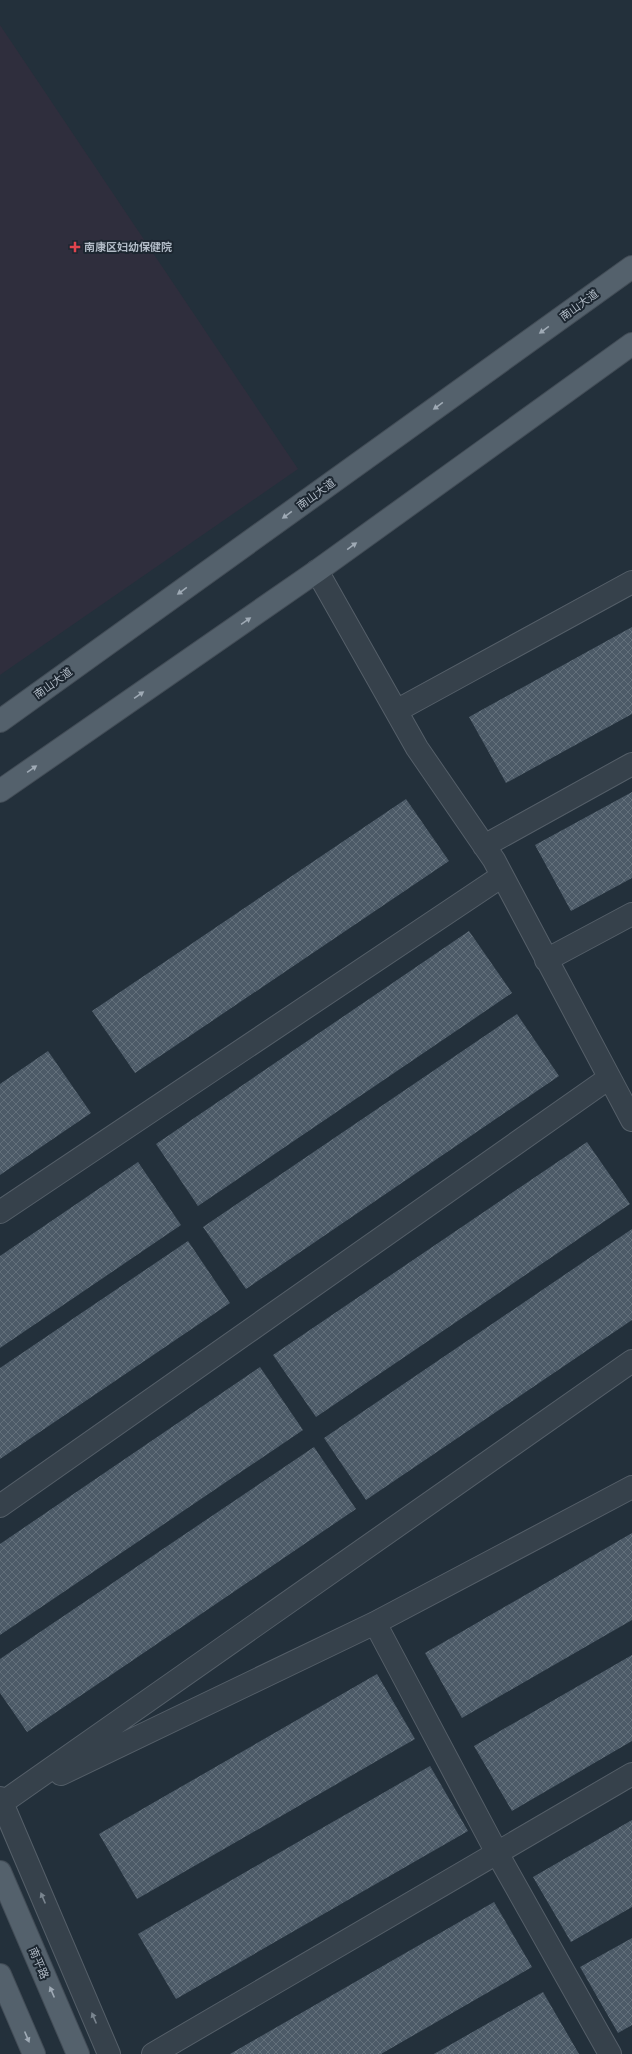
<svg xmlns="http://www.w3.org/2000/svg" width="632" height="2054" viewBox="0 0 632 2054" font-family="'Fira Sans','Noto Sans SC',sans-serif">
<defs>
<pattern id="building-cross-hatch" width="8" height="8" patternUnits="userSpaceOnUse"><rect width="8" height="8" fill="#4c5a67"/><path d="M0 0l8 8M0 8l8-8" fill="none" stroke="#63707b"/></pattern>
</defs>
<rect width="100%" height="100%" fill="#23303b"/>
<path fill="#2f2e3d" d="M0,25L298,469L0,675Z"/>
<path fill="url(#building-cross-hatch)" d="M632,627V714L506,783L469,717Z
M632,792V878L571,911L535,845Z
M406,799L449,861L135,1073L92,1011Z
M469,931L512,993L198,1206L156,1144Z
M517,1014L559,1076L246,1289L203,1227Z
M48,1051L91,1113L0,1175V1084Z
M587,1142L630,1204L316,1417L273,1355Z
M138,1162L181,1225L0,1348V1256Z
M632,1229V1320L366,1500L324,1438Z
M188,1241L230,1303L0,1459V1368Z
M260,1367L303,1430L0,1635V1544Z
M314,1447L356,1509L27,1732L0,1693V1659Z
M632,1533V1620L462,1718L425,1653Z
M632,1655V1741L512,1811L474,1746Z
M377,1674L415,1739L137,1899L99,1834Z
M430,1766L468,1831L176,1999L138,1934Z
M632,1820V1907L571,1942L533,1877Z
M494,1902L532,1967L381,2054H230Z
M632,1938V2025L618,2033L580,1967Z
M543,1992L579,2054H434Z"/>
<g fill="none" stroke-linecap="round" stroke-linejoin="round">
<defs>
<path id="minor" d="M317,571L417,748L494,860L632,1120
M396,711L632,582
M484,846L632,764
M546,960L632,914
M0,1212L502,876
M0,1506L609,1078
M375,1623L497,1853L610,2054
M61,1774L375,1623L632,1487
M0,1798L109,2054
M2,1803L632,1361
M153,2054L632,1774"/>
<path id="major" d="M0,721L632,267
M0,791L317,571L632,344
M0,1872L78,2054
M0,1975L34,2054"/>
</defs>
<use href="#minor" stroke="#555f69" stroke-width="24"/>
<use href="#major" stroke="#434d57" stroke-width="24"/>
<use href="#minor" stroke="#36414b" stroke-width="22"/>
<use href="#major" stroke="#54616c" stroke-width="22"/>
</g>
<defs><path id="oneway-solid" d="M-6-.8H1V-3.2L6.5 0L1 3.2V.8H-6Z"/></defs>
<g fill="#9faab5">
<use href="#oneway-solid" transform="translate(544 330) rotate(144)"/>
<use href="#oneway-solid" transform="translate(438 406) rotate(144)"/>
<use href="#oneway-solid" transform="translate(287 515) rotate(144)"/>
<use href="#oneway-solid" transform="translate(352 546) rotate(-36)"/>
<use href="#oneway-solid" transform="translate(182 591) rotate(144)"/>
<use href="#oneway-solid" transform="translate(246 621) rotate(-35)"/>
<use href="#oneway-solid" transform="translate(139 695) rotate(-35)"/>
<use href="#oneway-solid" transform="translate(32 769) rotate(-35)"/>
<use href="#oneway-solid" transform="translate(52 1992) rotate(-113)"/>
<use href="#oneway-solid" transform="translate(27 2037) rotate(67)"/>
</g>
<g fill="#7a858f">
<use href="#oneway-solid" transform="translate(43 1898) rotate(-113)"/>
<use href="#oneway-solid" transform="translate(94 2018) rotate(-113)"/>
</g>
<path fill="#e0444e" stroke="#1c2630" stroke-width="1.5" d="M73 241h4v4h4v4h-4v4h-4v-4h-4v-4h4z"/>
<g text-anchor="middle" stroke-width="4" stroke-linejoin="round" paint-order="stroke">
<g font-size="11" font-weight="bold" fill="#b2bcc7" stroke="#1c2630" text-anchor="start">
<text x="84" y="251">南康区妇幼保健院</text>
</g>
<g font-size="11" fill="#b2bcc7" stroke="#1c2630">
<text transform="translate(579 305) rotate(-36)" y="4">南山大道</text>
<text transform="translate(316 494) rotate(-36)" y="4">南山大道</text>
<text transform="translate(53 683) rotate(-36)" y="4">南山大道</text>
<text transform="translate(39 1963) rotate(67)" y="4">南平路</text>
</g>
</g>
</svg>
